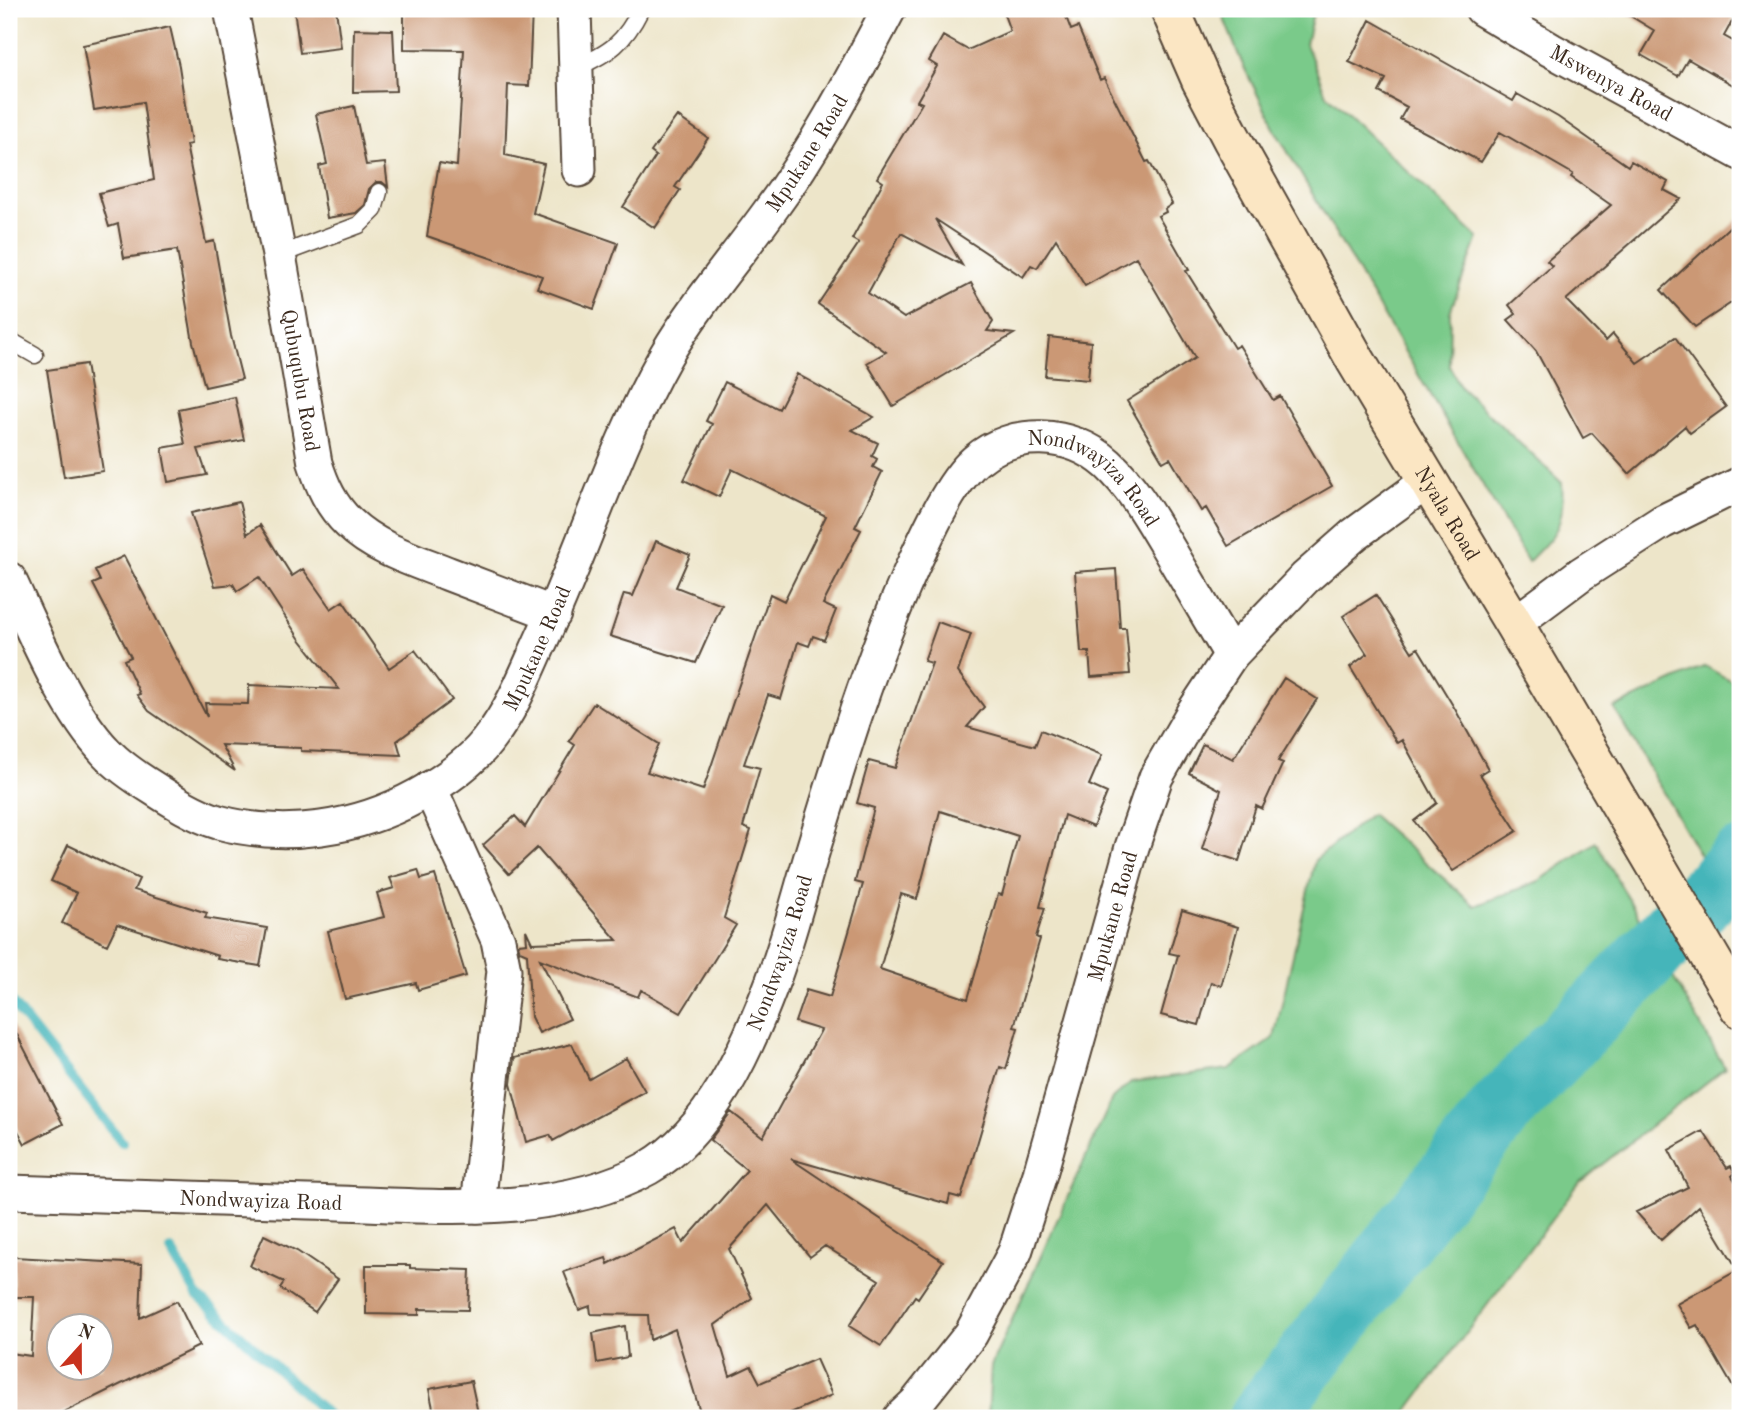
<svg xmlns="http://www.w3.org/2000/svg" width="1749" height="1427" viewBox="0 0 1749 1427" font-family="'Old Standard TT',serif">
<rect width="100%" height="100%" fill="#fff"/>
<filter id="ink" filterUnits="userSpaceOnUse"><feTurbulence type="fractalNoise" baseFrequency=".0143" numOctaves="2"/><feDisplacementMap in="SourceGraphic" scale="14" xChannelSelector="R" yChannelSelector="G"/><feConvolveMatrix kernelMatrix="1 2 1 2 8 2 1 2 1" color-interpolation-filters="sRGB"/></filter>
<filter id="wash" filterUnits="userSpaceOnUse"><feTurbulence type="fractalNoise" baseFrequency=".00686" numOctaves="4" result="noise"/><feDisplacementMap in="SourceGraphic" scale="28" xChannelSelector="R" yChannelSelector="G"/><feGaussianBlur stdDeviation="1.57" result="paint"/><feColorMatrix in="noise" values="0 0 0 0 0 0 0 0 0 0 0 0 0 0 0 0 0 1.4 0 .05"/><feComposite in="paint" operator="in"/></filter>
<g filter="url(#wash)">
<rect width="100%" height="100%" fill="#ede5c9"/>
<path fill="#7aca8a" stroke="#5a7a54" stroke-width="2" d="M1220,9H1314L1306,44L1326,94L1478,238L1450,312L1449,365L1461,388L1562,483C1565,526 1557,533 1528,562L1275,130L1242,63Z
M1705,666L1740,686V924L1614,708Z
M1371,814L1475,906L1539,881L1596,842L1725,1068L1580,1182L1402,1418H988L991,1366L1112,1099L1131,1082L1229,1069L1274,1038L1315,860Z"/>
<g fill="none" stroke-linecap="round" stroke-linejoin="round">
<path stroke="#44b5ba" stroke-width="10" d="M9,999L122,1142
M171,1250L197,1295L331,1418"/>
<path stroke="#44b5ba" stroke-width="66" d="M1262,1418L1500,1111L1740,861"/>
</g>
<g id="blocks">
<path fill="#cb9875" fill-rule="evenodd" d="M294,9H336L341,48L300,53Z
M404,9H532L529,86L508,85L505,155L544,164L533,213L618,243L594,309L537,288L542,276L427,236L439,163L457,166L464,50L404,49Z
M1002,9H1063L1071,30L1078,27L1100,80L1104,78L1146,162L1149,161L1172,204L1165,209L1166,212L1158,216L1189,270L1186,271L1234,348L1239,345L1273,400L1280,396L1332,486L1228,546L1206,508L1201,511L1170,458L1163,462L1127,401L1195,358L1136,257L1085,286L1056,239L1037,268L1031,265L1023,277L935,219L962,265L901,233L868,293L904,318L971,283L993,322L987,331L1014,334L893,406L867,363L886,352L818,304L859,243L852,239L883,182L877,178L922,103L917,101L937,66L929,61L943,36L968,50L1010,31Z
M1619,9H1739L1724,36L1740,45V89L1688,59L1678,76L1641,55L1655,31Z
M1370,20L1513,101L1517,94L1558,117L1628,166L1631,161L1668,182L1664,190L1681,199L1566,300L1606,341L1613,334L1637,363L1675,337L1726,407L1690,433L1685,426L1629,474L1592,433L1583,438L1536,351L1508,320L1516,314L1509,305L1552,266L1547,261L1611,205L1571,177L1573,174L1500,132L1481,162L1400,119L1407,107L1379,92L1386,79L1349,62Z
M170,27L179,66L191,144L186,145L206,243L214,241L231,336L242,379L205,387L193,342L177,250L124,258L118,224L109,227L99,193L154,180L143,102L94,110L83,45Z
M354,29L393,30L396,91L353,92Z
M354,106L366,165L385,163L388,187L382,182H376L369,189L365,205L356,213L327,218L319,166L327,164L316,114Z
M677,116L708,138L675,187L680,190L655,228L623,207L656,156L651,152Z
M1740,217V297L1695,327L1661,290Z
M1049,337L1091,342L1088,380L1045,376Z
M86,364L103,471L64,477L47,370Z
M797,374L874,417L852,430L878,443L872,456L877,459L873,467L882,472L855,527L861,530L823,604L836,610L824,640L813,636L809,646L798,642L781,699L768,695L744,764L760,768L743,827L751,830L724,918L736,925L681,1013L641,990L638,997L540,959L570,1019L539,1033L531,1017L527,954L520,951L518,944L527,943L526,930L532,943L617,940L537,848L509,874L483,845L515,816L525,827L575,745L569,741L594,703L659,744L647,772L703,790L770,594L784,601L826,516L732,469L719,497L684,480L712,424L706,421L725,382L779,409Z
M235,397L244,440L198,449L207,475L168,482L162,448L185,444L178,409Z
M239,502L247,534L260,525L292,576L303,569L331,609L343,601L389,668L415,650L452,700L397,741L401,755L301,751V748L221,745L235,771L149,711L137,695L140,694L124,660L131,657L93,584L100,581L95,570L124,556L207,717L205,703L248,704L249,685L339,689L299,638L259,577L237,591L233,584L215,586L191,513Z
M656,541L690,555L676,587L722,605L696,663L610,636L624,594L633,596Z
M1116,569L1120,628H1126L1130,674L1091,677L1089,652H1081L1075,572Z
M1376,595L1412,652L1418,648L1455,709L1488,769L1480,774L1517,831L1453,871L1414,821L1437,803L1402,740L1397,743L1350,667L1367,654L1343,616Z
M938,622L971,634L958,672L984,707L967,727L1035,746L1041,730L1102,755L1089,785L1107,793L1093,827L1064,815L1040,907L1045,908L1036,937L1040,939L1014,1027L1018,1028L1006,1069L1000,1067L961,1198L950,1195L948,1204L791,1159L943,1261L918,1298L915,1296L881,1346L849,1326L879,1280L825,1246L810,1257L768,1205L729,1249L752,1298L715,1325L730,1376L751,1366L760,1383L816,1359L832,1395L779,1418H702L675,1329L650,1340L648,1315L591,1314L590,1306L579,1310L564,1272L606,1258L608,1264L676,1229L683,1243L747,1170L710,1140L731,1112L763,1137L821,1030L795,1022L806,990L830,997L863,884L855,882L874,808L857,803L869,761L895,768L932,663L924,661ZM940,811L1018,836L1002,895L998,894L968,999L880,969L901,894L917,899Z
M1284,678L1317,699L1278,761L1283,763L1262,809L1256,806L1239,861L1202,849L1221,790L1189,773L1203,744L1233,759Z
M68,845L139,879L134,890L207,913L205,918L267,928L260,966L217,959L218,956L117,924L107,945L62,923L77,893L51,881Z
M418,870L421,879L435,875L466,976L418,990L416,983L345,999L328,931L384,917L377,893L394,888L390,878Z
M1182,910L1238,927L1221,986L1211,982L1199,1025L1161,1015L1178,955L1169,953Z
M9,1019L63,1124L25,1144L9,1114Z
M572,1044L589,1079L626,1058L645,1091L553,1141L550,1135L526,1142L511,1084L514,1058Z
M1703,1131L1727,1168L1731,1166L1735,1173L1732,1176L1740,1189V1399L1697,1325L1691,1328L1677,1304L1738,1270L1699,1206L1661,1240L1636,1212L1688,1187L1669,1150Z
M264,1235L297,1251L338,1279L315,1312L280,1288L284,1282L250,1266Z
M14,1257L142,1264L140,1318L177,1301L199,1346L52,1418H9V1353L31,1356L34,1297H13ZM60,1326H102V1368H60Z
M366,1265H410V1268L470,1270L468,1310L419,1309V1315L366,1314Z
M625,1326L628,1357L597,1363L593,1333Z
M471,1381L479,1418H435L429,1389Z"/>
</g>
</g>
<g filter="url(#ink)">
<use href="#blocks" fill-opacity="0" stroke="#564638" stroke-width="2"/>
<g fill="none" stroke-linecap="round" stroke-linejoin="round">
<defs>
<path id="lane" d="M576,68C611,52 624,43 641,9
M279,255L359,225L374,210L379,192
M9,340L35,355"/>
<g id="street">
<path id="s1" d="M231,9L279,255L315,463C322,485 331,506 349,523C376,549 414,560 449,574C484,587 519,601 554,614"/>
<path d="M574,9L579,170"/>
<path id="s2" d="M1482,9L1551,50L1740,153"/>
<path id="s3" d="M9,579C34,633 66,710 106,752C119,766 137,778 153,788C173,801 195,815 218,822C285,840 357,829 417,796C444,781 473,762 491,736C512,709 525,676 539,645C584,549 614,447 666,355C696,304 735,259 769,212C816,148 852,79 889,9"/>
<path d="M1514,624L1581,574L1662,522L1740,484"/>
<path d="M430,788L498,940L504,970L502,989L478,1206"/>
<path id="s4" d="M9,1192C109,1195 209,1199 308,1202C415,1204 552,1222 648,1168C711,1132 747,1049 772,983C788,941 799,896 812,853C841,757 870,662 911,570C925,539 949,484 975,461C1013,428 1071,431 1108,464C1134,488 1153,523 1171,553C1191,587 1211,621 1231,655"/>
<path id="s5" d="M900,1418L916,1403L971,1334L1015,1252L1040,1174L1132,847L1156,777L1194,711L1231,655L1305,578L1355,534L1428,481"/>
</g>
<g id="secondary">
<path id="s6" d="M1170,9L1201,80L1232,139L1356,361L1514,624L1740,1008"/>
</g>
</defs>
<use href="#lane" stroke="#564638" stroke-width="19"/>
<use href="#street" stroke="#564638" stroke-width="37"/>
<use href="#secondary" stroke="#564638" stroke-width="42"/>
<use href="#lane" stroke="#fff" stroke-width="16"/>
<use href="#street" stroke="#fff" stroke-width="33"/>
<use href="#secondary" stroke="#fbe6c3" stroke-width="38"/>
</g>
</g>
<g text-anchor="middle" stroke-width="5" stroke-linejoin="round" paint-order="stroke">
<g font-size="21" fill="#3b2a1e" stroke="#fff">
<text dy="7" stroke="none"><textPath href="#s2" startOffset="149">Mswenya Road</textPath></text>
<text dy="7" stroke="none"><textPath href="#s3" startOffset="1300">Mpukane Road</textPath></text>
<text dy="7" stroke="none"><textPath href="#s1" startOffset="378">Qubuqubu Road</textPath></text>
<text dy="7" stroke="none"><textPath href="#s4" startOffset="1575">Nondwayiza Road</textPath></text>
<text dy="7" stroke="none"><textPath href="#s6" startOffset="576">Nyala Road</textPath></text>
<text dy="7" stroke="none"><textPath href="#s3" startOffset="733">Mpukane Road</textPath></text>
<text dy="7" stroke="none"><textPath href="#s5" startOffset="553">Mpukane Road</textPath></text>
<text dy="7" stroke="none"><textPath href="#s4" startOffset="903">Nondwayiza Road</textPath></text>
<text dy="7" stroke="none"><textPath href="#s4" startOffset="252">Nondwayiza Road</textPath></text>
</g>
</g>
<rect width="1749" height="1427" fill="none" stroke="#fff" stroke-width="35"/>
<g transform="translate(80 1347) rotate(21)"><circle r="33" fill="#ffffff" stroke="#b1aaa5" stroke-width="2"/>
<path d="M0-5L12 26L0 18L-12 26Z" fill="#c8321e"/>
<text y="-10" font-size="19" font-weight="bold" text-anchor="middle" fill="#3b2a1e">N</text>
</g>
</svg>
